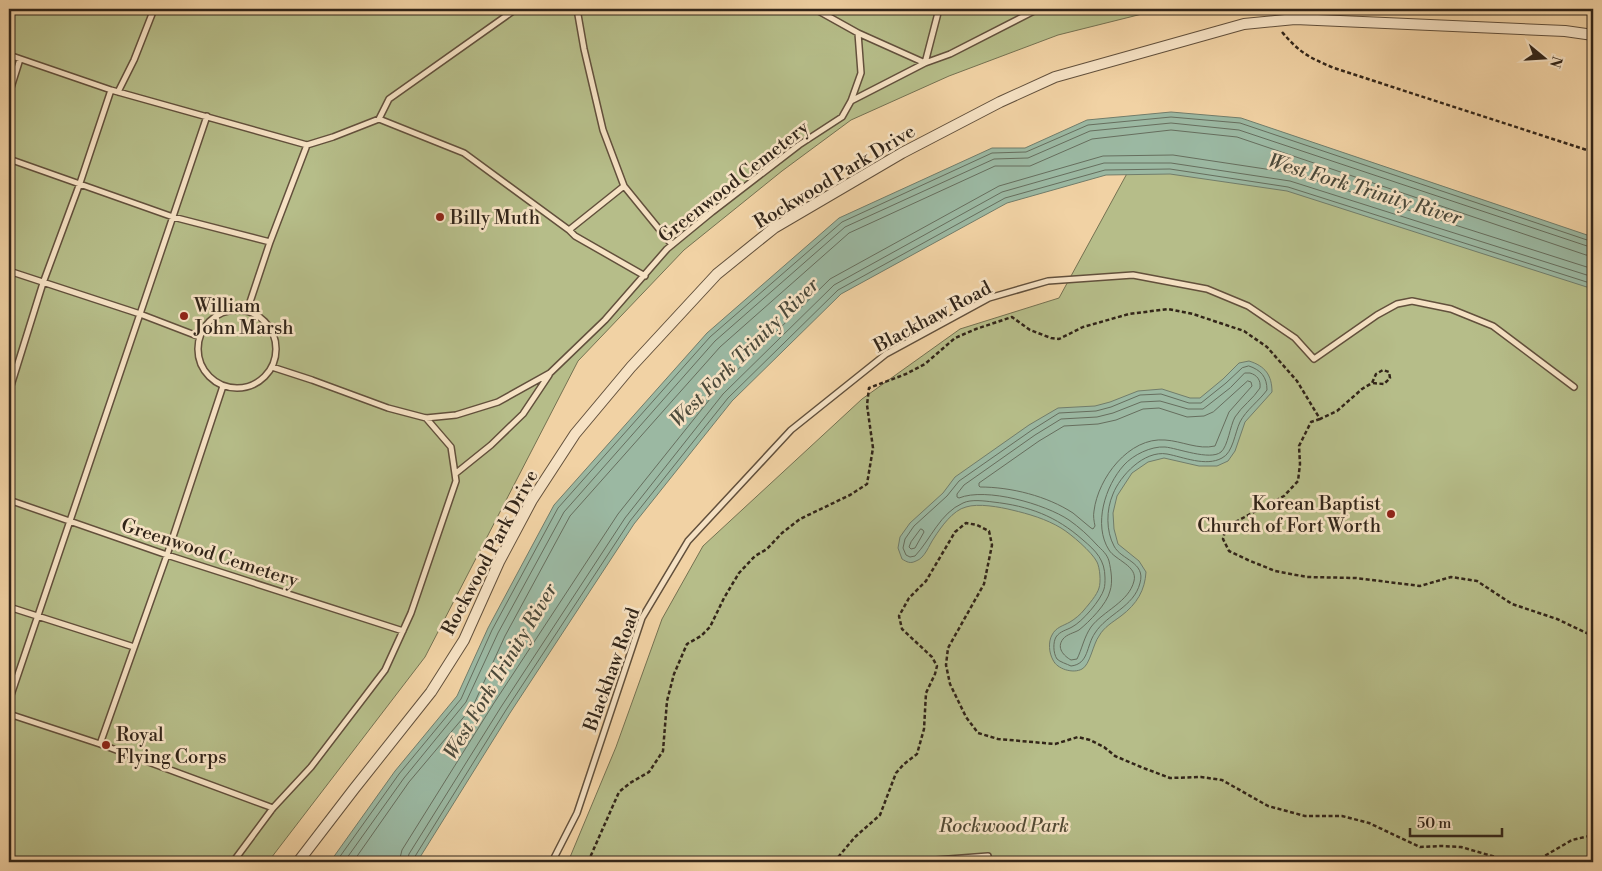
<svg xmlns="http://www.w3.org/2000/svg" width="1602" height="871" viewBox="0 0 1602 871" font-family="'Libre Bodoni',serif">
<rect width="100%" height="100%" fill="#f1d2a4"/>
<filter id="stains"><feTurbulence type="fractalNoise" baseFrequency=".004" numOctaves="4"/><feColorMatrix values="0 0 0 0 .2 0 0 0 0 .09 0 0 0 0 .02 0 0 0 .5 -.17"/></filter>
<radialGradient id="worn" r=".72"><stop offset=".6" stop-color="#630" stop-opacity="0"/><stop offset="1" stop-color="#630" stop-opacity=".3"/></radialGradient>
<path fill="#b6bd89" stroke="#747151" d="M9,9H1203L1146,13L1058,35L949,76L851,120L782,171L684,250L578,361L425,657L268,862H9Z
M1227,167L1593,285V862H568L616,747L662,619L703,546L862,399L960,329L1059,298L1130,168Z"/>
<path fill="#9bb8a2" stroke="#717d6b" d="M1171,112L1241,118L1593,237V289L1287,191L1170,174L1106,175L1007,203L841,294L732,401L634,524L510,713L417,862H330L395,771L457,696L488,628L554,505L707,333L839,218L992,148H1025L1087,120Z
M1249,361C1265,366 1272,375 1272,392L1245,422L1235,451L1228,461L1217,466H1199L1164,458L1148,462L1132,473L1117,496L1113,513L1114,529L1118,544L1139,561L1146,572C1145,590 1137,604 1121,616C1113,622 1104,627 1099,636C1093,644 1090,665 1082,669C1073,674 1057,669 1053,660C1049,653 1048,642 1052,635C1056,627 1063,626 1070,622C1075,619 1081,614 1084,610C1089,604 1097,595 1099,588C1101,582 1100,568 1097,562C1092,552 1071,534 1061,528C1046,519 1029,514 1012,510C1000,507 978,503 966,507C953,510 941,527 934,538C929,545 925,558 916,561C910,564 907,562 902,559L898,548L900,537L910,523L943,493L955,477L1029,425L1058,408L1095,406L1110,402L1138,391L1162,389L1190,398H1200L1223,379L1239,363Z"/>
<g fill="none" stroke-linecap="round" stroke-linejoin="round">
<path stroke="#666e5e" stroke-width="1" d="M1249,366C1261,370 1267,377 1267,390C1259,401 1246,410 1240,422C1235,432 1233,453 1222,458C1206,467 1183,457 1167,454C1144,450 1120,476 1113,494C1106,510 1106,531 1114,546C1121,560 1146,562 1140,583C1134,607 1107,614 1095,633C1086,646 1089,664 1071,666C1067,664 1060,662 1057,659C1053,653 1053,642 1056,637C1060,631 1067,630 1072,627C1082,622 1101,600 1104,589C1105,586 1105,581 1105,578C1105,560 1096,551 1083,540C1056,516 1029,506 993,502C985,501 971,499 963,503C940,513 931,539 915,556L910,557L906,555L903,548L905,539L914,526L947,496L959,481L1032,430L1059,413L1096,411L1111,407L1140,395L1161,394L1189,403H1201L1226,383L1242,368Z
M1245,373H1250C1257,375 1261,380 1260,388C1253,399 1242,406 1235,417C1230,426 1228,446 1221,452C1210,461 1177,448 1165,447C1151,446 1133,455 1124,465C1105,486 1093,525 1109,550C1115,560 1138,566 1134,581C1129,602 1103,611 1091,627C1084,637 1082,649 1077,659L1071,660C1064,656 1056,648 1063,639C1067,634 1074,633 1079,630C1089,622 1107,604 1110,591C1113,582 1111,570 1109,561C1107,554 1102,550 1097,545C1089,536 1079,527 1069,520C1045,504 986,487 959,498L957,497V494L964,485L1035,435L1061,419L1097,417L1113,413L1141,402L1160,401L1188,409H1203L1207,406L1230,388Z
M1248,381L1251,382L1252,386L1229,412L1215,446C1198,450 1182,441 1165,440C1129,437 1098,478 1094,511C1093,516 1094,521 1095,526L1093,529L1091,528C1085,523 1079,518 1073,513C1047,496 1011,487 980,487L979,486V483L1039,441L1064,426L1098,424L1116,420L1143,409L1159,408L1187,417L1204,416L1213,412Z
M921,529L923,530L924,532L915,548L911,549L909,547L911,542Z
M336,862L399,774L461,699L492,630L558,508L710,337L842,222L992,153L1026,152L1088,125L1171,117L1240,123L1593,242
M344,862L404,778L466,702L498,633L564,512L715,341L845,227L994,159L1028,158L1090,131L1171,123L1239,130L1593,248
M353,862L409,782L473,706L505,636L570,516L720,347L849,233L995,166H1030L1092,139L1171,130L1237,137L1586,255L1593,256
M399,862L402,850L494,703L618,514L718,389L830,279L999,186L1103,156L1173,155L1292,173L1593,269
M407,862L409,854L501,707L625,518L723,394L834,285L1002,192L1104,163H1171L1290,181L1593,277
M413,862L414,858L506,710L630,521L728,398L838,290L1005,198L1105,170L1170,169L1288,187L1593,284"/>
<defs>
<path id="lane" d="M577,9L584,49L603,130L624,186L672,245
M815,9L858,33
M9,55L111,90L307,145L333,137L379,119L464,153L569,230L575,236L645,276
M118,92L134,60L154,9
M9,94L20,59
M851,101L925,63L939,9
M379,119L389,99L516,9
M9,159L173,217L270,242
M569,230L624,186
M9,271L140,314L200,337
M198 349a39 39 0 1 1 78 0a39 39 0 1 1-78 0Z
M247,311L270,242L307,145
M272,367L312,380L388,408L426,418L456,415L498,402L550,373L605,320L667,249L712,212L799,145L842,117L851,101L861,73L858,33L925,63L950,54L1038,9
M9,392L43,283L80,183L111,90
M426,418L451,447L455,474
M9,500L167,555L403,631
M9,607L134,647
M9,701L207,116
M9,714L100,744L273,808
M100,744L167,555L223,386
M233,862L273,808L311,767L385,670L411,613L456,481L455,474L491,445L523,414L549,375
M552,862L577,813L642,618L688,541L791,430L886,354L989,298L1048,281L1133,275L1207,289L1248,306L1295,338L1314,359L1377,315L1397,304L1412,301L1451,309L1493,326L1574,387
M921,862L923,861L988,856V862"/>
<path id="street" d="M298,862L354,789L431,692L464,640L499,562L532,500L575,434L631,367L717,274L774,228L902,153L1000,102L1055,77L1244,24L1295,19L1565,31L1593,35"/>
</defs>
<use href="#lane" stroke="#62503c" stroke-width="8"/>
<use href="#street" stroke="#62503c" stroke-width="12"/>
<path stroke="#322519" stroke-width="2.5" stroke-dasharray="4 2.5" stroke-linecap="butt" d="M1282,32C1300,53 1308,57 1334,68L1593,152
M1320,419L1311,422L1299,446L1300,464L1298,481L1284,496L1226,527L1223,539L1229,551L1248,560L1275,571L1307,577L1356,578L1420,586L1451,577L1477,581L1512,604L1557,619L1593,636
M588,862L619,792L630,783L649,772L663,751L667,701L674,674L687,644L701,636L710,627L724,598L739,573L755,556L767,549L782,533L800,519L850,495L867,484L873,448L867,405L869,388L906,374L925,364L955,338L976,329L1012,317L1030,330L1051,338L1059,339L1083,327L1129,314L1168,309L1193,314L1244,331L1267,347L1297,381L1320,419L1337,411L1362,389L1372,383L1376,374L1383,370L1389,372L1390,378L1384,384L1372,383
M834,862L855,837L880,815L896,773L904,764L917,754L924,729L926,693L935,674L937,666L932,657L902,629L899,616L909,598L926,581L955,532L966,523L977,525L989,531L992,545L984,584L948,648L946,665L950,684L966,717L978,733L998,739L1055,744L1078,737L1090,740L1104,747L1115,756L1141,767L1170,778L1201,777L1222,780L1268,806L1305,816H1342L1369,823L1420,847L1441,846L1461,847L1506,860L1521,862
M1534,862L1572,840L1593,835"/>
<use href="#lane" stroke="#f6e2c4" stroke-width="5"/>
<use href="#street" stroke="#f6e2c4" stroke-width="10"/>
</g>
<g fill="#8f2418" stroke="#f6e2c4" stroke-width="2">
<circle cx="440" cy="217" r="5"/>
<circle cx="184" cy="316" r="5"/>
<circle cx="1391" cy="514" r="5"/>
<circle cx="106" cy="745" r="5"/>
</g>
<g text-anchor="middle" stroke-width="5" stroke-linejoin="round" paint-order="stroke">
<g font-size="19" fill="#322519" stroke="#f6e2c4">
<text transform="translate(834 176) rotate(-31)" y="7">Rockwood Park Drive</text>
<text transform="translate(733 181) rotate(-38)" y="7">Greenwood Cemetery</text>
<text transform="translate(932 316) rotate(-28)" y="7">Blackhaw Road</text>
<text transform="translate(210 552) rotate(18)" y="7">Greenwood Cemetery</text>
<text transform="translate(489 552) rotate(-62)" y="7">Rockwood Park Drive</text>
<text transform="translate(611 669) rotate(-70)" y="7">Blackhaw Road</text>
</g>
<g font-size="19" fill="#322519" stroke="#f6e2c4" text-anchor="start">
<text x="450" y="224">Billy Muth</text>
<text x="194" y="312">William<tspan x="194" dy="22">John Marsh</tspan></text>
<text x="1381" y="510" text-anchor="end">Korean Baptist<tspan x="1381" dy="22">Church of Fort Worth</tspan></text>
<text x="116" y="741">Royal<tspan x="116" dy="22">Flying Corps</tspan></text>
</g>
<g font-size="19" font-style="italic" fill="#534b35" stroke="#f6e2c4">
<text x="1004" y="832">Rockwood Park</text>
</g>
<g font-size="20" font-style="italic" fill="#4c4a3b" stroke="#f6e2c4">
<text transform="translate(1365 189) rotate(17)" y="7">West Fork Trinity River</text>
<text transform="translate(744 352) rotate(-45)" y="7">West Fork Trinity River</text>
<text transform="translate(500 671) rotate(-59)" y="7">West Fork Trinity River</text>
</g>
</g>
<rect width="1602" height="871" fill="none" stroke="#f1d2a4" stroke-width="30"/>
<rect x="10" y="10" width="1582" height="851" fill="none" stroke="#322519" stroke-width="2.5"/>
<rect x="15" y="15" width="1572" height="841" fill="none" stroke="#322519"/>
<g transform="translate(1544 58) rotate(108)" stroke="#f6e2c4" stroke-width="4" paint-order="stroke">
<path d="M0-4L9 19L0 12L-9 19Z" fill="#322519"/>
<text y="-8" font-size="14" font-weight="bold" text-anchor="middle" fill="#322519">N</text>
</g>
<path d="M1410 828v8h92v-8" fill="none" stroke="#322519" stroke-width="2.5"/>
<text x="1417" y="828" font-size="15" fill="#322519" stroke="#f6e2c4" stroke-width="4" paint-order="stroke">50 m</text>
<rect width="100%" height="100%" filter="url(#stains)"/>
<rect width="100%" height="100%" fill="url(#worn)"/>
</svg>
